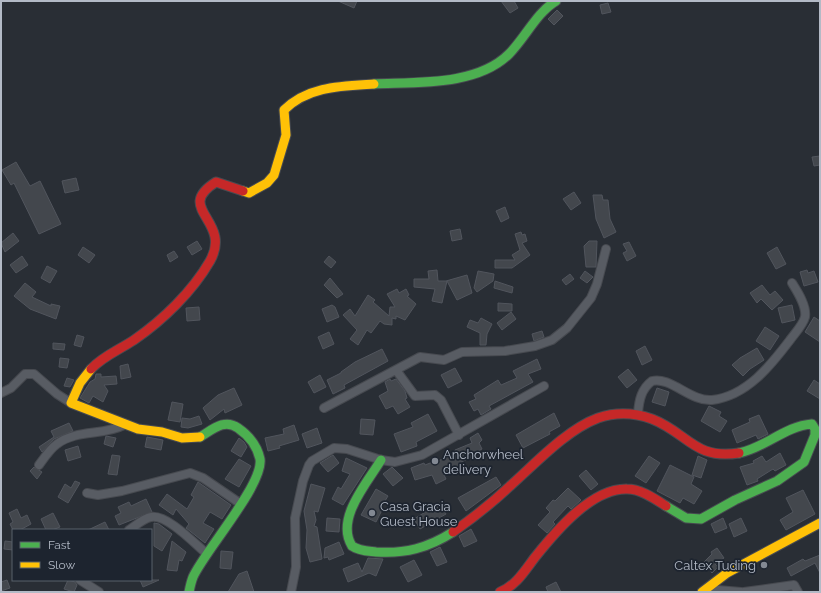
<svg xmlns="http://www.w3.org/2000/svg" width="821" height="593" viewBox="0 0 821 593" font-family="Raleway,sans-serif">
<rect width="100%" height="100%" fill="#292e35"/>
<path fill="#43474d" stroke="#51555d" d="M338,1H357L354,8Z
M501,1H514L518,8L510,13Z
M608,3L611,12L602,14L600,5Z
M557,10L563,16L554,25L548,19Z
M820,156V165L814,166L812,157Z
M16,162L30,186L40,181L61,224L39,234L14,183L11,185L2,170Z
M76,178L79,190L65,193L62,181Z
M574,192L581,203L571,210L563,199Z
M593,195H602L603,200H608L610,219L616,232L604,238L596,219Z
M505,207L509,218L501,222L496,211Z
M460,229L462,239L452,241L450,231Z
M521,232L522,235L525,234L527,241L522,243L530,255L512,268H495V260H515L512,255L520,250L515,234Z
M13,233L19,241L5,252L1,243Z
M197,241L202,249L192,255L187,247Z
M589,241H597L596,267H586L584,246Z
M629,242L636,256L627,261L623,253L627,251L623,244Z
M83,247L95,255L89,263L78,255Z
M777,247L786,264L776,269L767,253Z
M174,251L178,257L170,262L167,255Z
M22,256L28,265L16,273L10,265Z
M329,256L336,262L331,268L324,262Z
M47,266L57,271L50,283L41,278Z
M437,270L438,281H446L467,275L472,293L457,300L447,281L442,303L432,301L435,289L414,287V279H429L428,271Z
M807,270L808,273L814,271L818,282L804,286L800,272Z
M478,271L494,274L493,281L477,292L474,288Z
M585,271L593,277L587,283L580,278Z
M570,274L574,279L566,285L562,280Z
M330,278L343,294L337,298L324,285Z
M495,281L513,287L512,293L494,288Z
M25,283L36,292L32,297L51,306V304L60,306L56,319L30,309L14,296Z
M762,285L770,295L775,291L783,300L772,310L761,299L757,303L750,293Z
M397,289L399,293L406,289L409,295L407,296L416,304L405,320L396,316V319L392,318V325L384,324L380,321L371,333L367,330L358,345L350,339L357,330L343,315L350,309L355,316L368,295L375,300L373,302L389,316L390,307H395L387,294Z
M498,303L512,304V311H498Z
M332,305L335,307L339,317L327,322L322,309Z
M792,305L795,320L782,323L778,308Z
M199,307L200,320L187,321L186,308Z
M511,312L516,319L502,330L497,323Z
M814,317L820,321V342L805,332Z
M481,318L492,324L487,334L486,345H480V333L467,327L470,320L478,323Z
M765,327L779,336L770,350L756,341Z
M542,331L544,337L534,341L532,334Z
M329,332L334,344L323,349L318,337Z
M77,335L84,337L81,347L74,345Z
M53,343L65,344L64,350L53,349Z
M645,346L652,360L642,365L636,351Z
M757,348L764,360L750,369L743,376L732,365L740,358Z
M382,349L388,361L344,385L345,388L333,394L327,380L341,373V372L355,362Z
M60,358L69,359L67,368L59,367Z
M537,359L541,369L528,374L533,382L489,406L491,409L481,415L478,409L474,411L469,402L476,399L474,395L498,380L501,385L517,378L513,371Z
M128,364L131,377L121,379L120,366Z
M455,368L462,381L448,388L441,375Z
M628,369L637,380L627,388L618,377Z
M96,374H101V377L116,376L117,384L104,385L108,391L103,402L93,396L89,403L80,398L90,382L95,379Z
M320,375L326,387L314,393L308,382Z
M67,378L74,380L70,387L64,386Z
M390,379L391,381L396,379L405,391L407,398L405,399L410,407L398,414L393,406L386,409L379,396L388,391L385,382Z
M814,380L820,384V399L807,391Z
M234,388L242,405L225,413L224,409L210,420L203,408L218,395Z
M657,388L669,392L665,406L652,402Z
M172,402L183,404L180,422L168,420Z
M709,406L721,412L719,416L727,421L720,432L701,421Z
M554,413L560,426L549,432L550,434L523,448L516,435Z
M428,414L437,431L416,442L417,446L401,452L394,434L413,427L411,423Z
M759,415L768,434L758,439L756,435L737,443L732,430L750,422L749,419Z
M199,416L202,424L188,428L181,427L182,418L190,419Z
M361,419L375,420L373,435L360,434Z
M69,423L73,431L54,439L42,452L39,447L54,437L51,431Z
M294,425L299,440L279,446L280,448L268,451L265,438L284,434L283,429Z
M317,428L322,443L307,448L302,434Z
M478,433L482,440L479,443L482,449L471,455L472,457L459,463L460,466L443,473L446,479L436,484L432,475L415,480L411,468L424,463L425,465L438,460V461L456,453L455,450L472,443L470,438Z
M106,436L116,438L113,447L104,444Z
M147,437L163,440L161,450L145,447Z
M239,438L244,442L247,447L241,457L231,451Z
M78,446L81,457L68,461L65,450Z
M780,453L786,465L775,471L773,469L757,479L758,481L747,485L740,467L754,463L753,461L762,456L766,462Z
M112,455L120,456L117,475L108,474Z
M333,455L339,463L328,472L320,463Z
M649,456L660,463L646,483L635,476Z
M698,456L707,460L701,478L692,475Z
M346,458L367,468L343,505L332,499L338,487L341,489L350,474L342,471Z
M239,459L251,466L239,487L225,479Z
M670,465L694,477L691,484L702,491L694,504L683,498L680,503L657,491Z
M34,467L42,472L37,479L30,471Z
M392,467L403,478L393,486L383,474Z
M586,470L598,484L591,490L579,476Z
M496,477L501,485L466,511L458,498Z
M75,481L80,483L68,503L58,497L65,484L71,488Z
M198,482L231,505L222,519L210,512L203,523L214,529L205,543L186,528L189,524L176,509L173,515L159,505L167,494L187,509L194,497L191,495Z
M311,484L325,488L318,512L314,511L316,520L314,526L317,527L322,559L310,562L306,548L307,530L304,511Z
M568,488L581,500L571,509L568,506L553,522L555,524L547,533L538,525L550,512L546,508L553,500L555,501Z
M376,489L388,496L380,509L382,510L376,522L361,515Z
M803,490L815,514L786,530L780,520L793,512L786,498Z
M146,499L152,512L119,525L115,516L121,513L118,507L129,502L131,506Z
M440,503L446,514L420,529L414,519Z
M17,509L21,518L27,515L31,524L20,530H13L10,524L13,522L9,513Z
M53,513L60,527L52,530H46L41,519Z
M327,518L340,519L339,532L326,531Z
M723,518L727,528L715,533L711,524Z
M741,518L747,531L734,537L729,524Z
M105,522L109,530H88Z
M154,523L159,524L172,534L162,551L154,546Z
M471,529L477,541L464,547L459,536Z
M5,541L13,542V550L4,549Z
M172,541L186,552L182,561L179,560L177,571L167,570Z
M339,542L344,554L329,560L328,557L324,558L325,548Z
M440,547L447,562L437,566L430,552Z
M717,548L724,558L715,564L718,567L712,573L703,563L712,554L711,552Z
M221,551L233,552L231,569L220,568Z
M820,555V573L815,563L791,576L787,568L803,559L805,561Z
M368,558L383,559L376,576L369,573L348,582L343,569L358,563L362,572Z
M414,560L422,575L408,582L400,567Z
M247,571L254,592H228L239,574Z
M7,580L10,588L1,591V582Z
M68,580L75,582L77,585L74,592L64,589Z
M140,580H159L143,587Z
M556,582L561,592H548L546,587Z"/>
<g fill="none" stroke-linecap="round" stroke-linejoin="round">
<defs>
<path id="street" d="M396,370L415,396L435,395L441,400L459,435
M1,393L11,388L25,374H34L57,394L71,403
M324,408L420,357L444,360L462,352L505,351L535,346L552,340L567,328L591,298L597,284L606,249
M638,413C639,401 641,389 652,381C670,376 691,402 712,400C747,396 771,365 790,340C795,333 803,325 805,317C807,306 797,291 792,283
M39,465C44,458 50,449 57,444C77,429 103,436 124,425
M87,493L98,495L122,491L190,473L203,478L241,504
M129,530C135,526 144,518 151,517C167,514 195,544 207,554
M80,580L99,592
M706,589L741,592
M291,592L296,567L295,518L303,481L309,465L312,461L334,448L347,449L381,460L395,462L422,455L544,386
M744,592L794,585L798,592"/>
<path id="fast" d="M374,84C417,82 477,86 509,54C525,38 537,12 556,1
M381,460C367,483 335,519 352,546C359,551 368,551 376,552C405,554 428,548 453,532
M666,506L686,518L701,519L735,500L777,481L804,462L815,435V429L812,424C785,426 765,448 739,453
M189,592C190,587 191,582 193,577C204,552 264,484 260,459C257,445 248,435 238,428C224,418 212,430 200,437"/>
<path id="slow" d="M243,191L249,193L267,183L274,175L286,135L284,110C308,86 342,86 374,84
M91,369L80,383L71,403L138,429L162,432L182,438L200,437
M702,592L727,573L820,523"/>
<path id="jam" d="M91,369C103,356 119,350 134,340C163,320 192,292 210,261C233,220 173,209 216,182L243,191
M453,532C473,518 492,503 510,486C535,464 566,430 598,418C616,412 635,413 652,419C688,433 694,460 739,453
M500,592C517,585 525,570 536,556C556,531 592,488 627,489C641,489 655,499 666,506"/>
</defs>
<use href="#street" stroke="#474a50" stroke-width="10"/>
<use href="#fast" stroke="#474a50" stroke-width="11"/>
<use href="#slow" stroke="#474a50" stroke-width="11"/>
<use href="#jam" stroke="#474a50" stroke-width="11"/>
<use href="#street" stroke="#585c63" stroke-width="8"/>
<use href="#fast" stroke="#4caf50" stroke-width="9"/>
<use href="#slow" stroke="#ffc107" stroke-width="9"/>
<use href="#jam" stroke="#c62828" stroke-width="9"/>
</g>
<g fill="#838993" stroke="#1d242f" stroke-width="1.5">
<circle cx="435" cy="461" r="4"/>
<circle cx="372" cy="513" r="4"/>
<circle cx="764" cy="565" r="4"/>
</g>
<g text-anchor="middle" stroke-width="3.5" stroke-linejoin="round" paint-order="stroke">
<g font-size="13" fill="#b3bac6" stroke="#1d242f" text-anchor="start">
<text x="443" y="459">Anchorwheel<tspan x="443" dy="15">delivery</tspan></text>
<text x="380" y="511">Casa Gracia<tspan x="380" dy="15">Guest House</tspan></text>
<text x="756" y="570" text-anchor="end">Caltex Tuding</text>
</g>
</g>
<rect width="821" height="593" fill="none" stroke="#b3bac6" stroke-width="4"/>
<rect x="12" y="529" width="140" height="52" fill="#1d242f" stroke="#59606b"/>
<rect x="20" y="542" width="20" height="6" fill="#4caf50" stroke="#59606b"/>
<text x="48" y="549" font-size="12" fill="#b3bac6">Fast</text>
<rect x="20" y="562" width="20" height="6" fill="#ffc107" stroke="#59606b"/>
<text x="48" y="569" font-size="12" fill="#b3bac6">Slow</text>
</svg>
